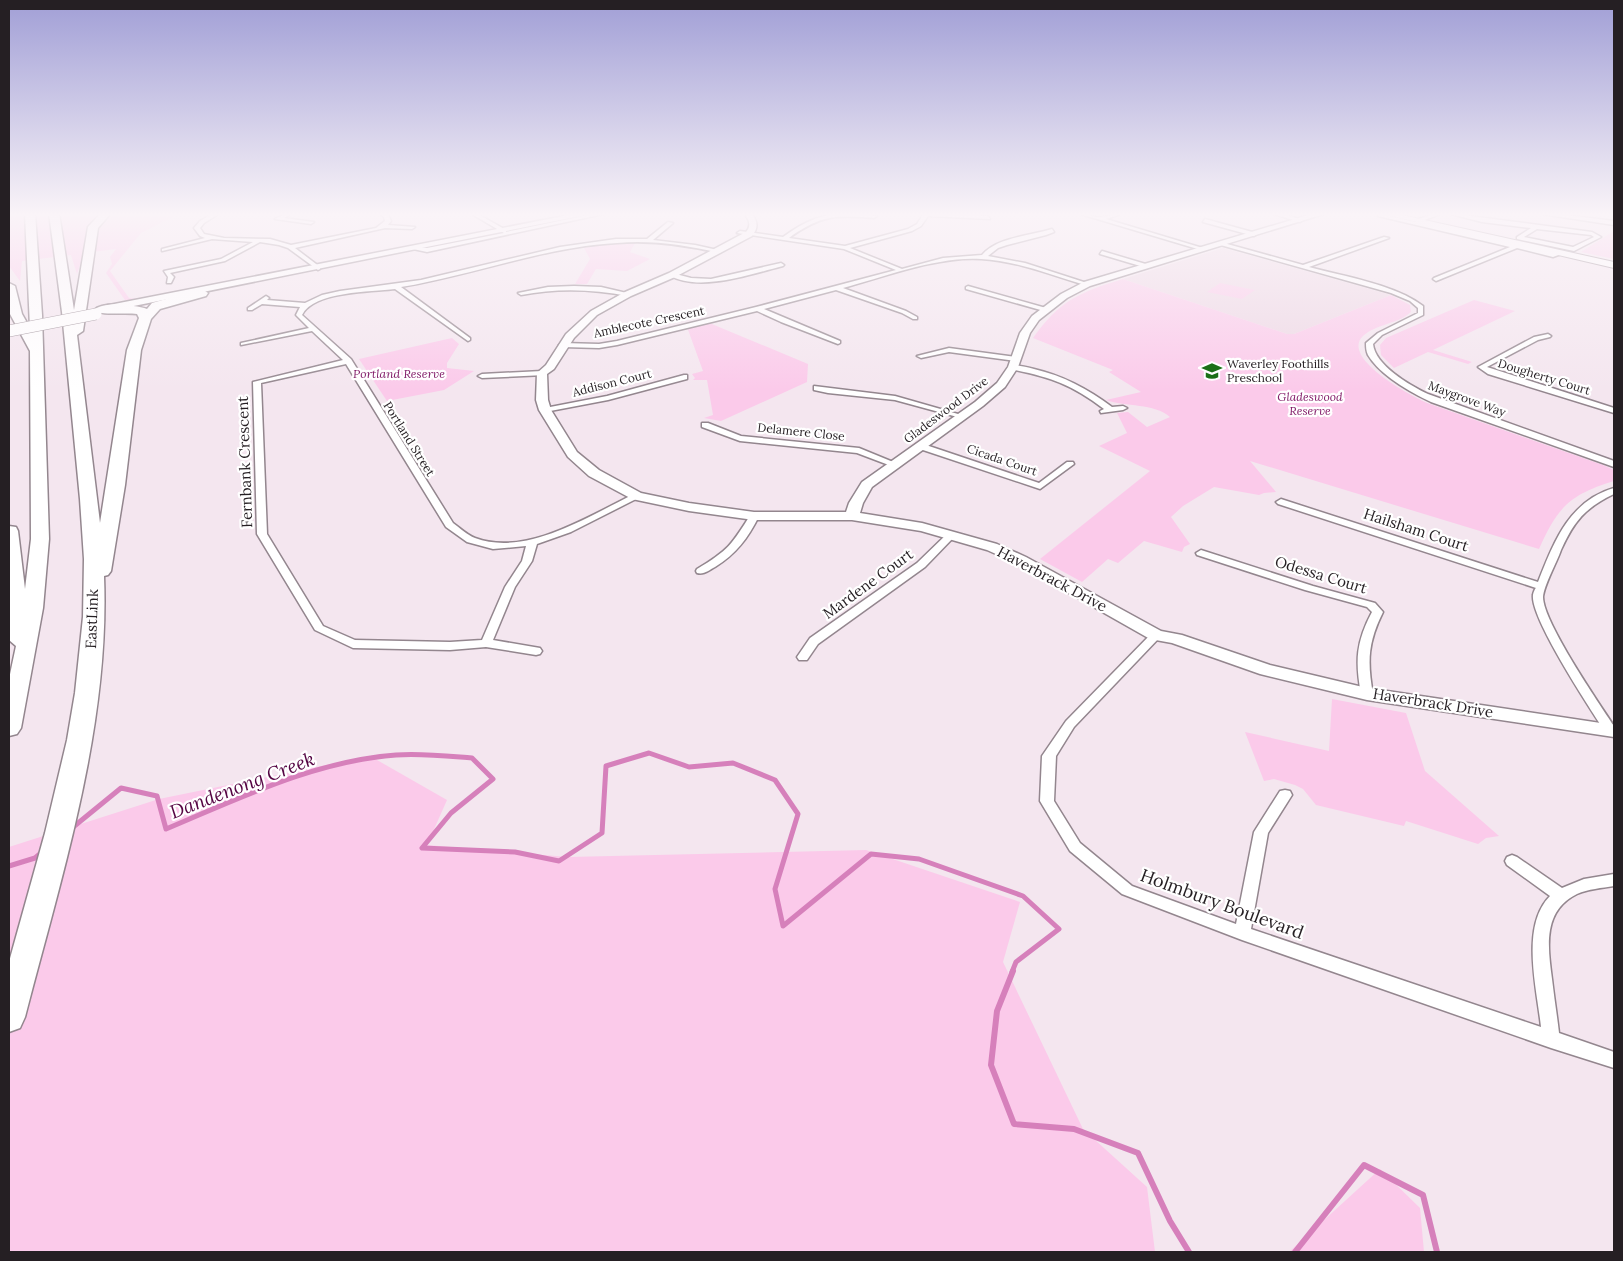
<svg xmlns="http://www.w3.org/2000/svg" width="1623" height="1261" viewBox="0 0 1623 1261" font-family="Lora,serif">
<rect width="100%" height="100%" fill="#f4e6ef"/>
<path fill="#eed8e5" d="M1223,248L1227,249L1391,295L1294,334H1287L1123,279Z"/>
<path fill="#fbcaea" d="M9,213H181L141,233L110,271L129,298L137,299L205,287L137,300H125L106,273L112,264L110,257L116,249L84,253L77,274L71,255L22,261L20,281L9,266Z
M1614,230V259L1581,252L1614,231Z
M611,243H635L630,252L650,259L627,271L596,269L587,284H575L590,259L584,248Z
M1123,279L1287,334H1294L1391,295L1410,305L1411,312C1398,324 1376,324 1363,336C1340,358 1411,396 1427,403L1603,465L1614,470V481C1569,495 1558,507 1539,549L1250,461L1276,492L1264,493L1259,495L1214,487L1183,506L1171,517L1190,544L1184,547L1182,552L1144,541L1118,563L1108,559L1082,582L1040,559L1150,471L1099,446L1127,433L1117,413L1128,412L1147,427L1170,417C1154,403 1126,407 1106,400L1141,392L1109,372L1113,370L1033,338C1059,301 1080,292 1123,279Z
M1220,283L1255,290L1242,299L1207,292Z
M1474,300L1515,311L1433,350L1472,362L1468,364L1428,352L1394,368L1381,355L1380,345L1386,338Z
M707,322L808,364L807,382L721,421L704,418L713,415L707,380H693L695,378L692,374L703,371L687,327Z
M452,338L459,344L447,363V368L474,371L444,390L387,401L359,359Z
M1332,699L1406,713L1425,771L1499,836L1486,838L1478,844L1406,821L1404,826L1316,805L1303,789L1295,785L1274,779L1264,781L1245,732L1329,751Z
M370,756L447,800L427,845L568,857L866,850L1020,902L1003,962L1083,1129L1147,1187L1155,1252H9V847L159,799Z
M1380,1169L1420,1208L1424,1252H1289Z"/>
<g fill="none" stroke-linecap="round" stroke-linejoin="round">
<path stroke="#d680bb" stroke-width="5" d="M72,828L121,788L157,796L166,829C240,798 315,761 396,755C421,753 447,756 472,758L493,779L451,813L422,848L515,852L559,861L602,833L606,766L649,753L689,767L733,763L775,780L798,814L775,889L783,926L871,854L919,859L1023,896L1059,929L1016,962L1012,972
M9,866L35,858L41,853"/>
<path stroke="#d680bb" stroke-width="6" d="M1013,971L997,1011L991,1065L1014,1124L1074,1129L1138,1153L1170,1221L1189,1252
M1295,1252L1364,1165L1423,1195L1437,1252"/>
<defs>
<path id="street" d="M214,213H220L204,223L200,228L204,234L224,238L270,239L291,245L376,228L385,221L384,217L379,213L388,215L391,221L388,225L415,227L412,229L385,228L295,248L320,267V269L318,270L288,248L279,245L260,242L225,261L170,273L174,277L171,283H167L168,277L164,271L221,259L253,242L212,239L162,251V249L205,238L200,236L194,228L200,221Z
M287,213H293L284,218L314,222L311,224L275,219Z
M470,213H476L506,230V232L598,213H608L427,252L413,249L416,247L427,248L504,233Z
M850,213L877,216L874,218C835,215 821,215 789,238L845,246L908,229L917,224L924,213L988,216L990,219L928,216L921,226L912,231L850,248L902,269L943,258L982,255C997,237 1030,236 1052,229L1054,232L1046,235L1007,245L998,248L988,256L1025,263L1090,284L1085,285C1051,275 1017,261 981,259C938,256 884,277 843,288L906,311L917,317V319H913L902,313L836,290L764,309L840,341V343L838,344L781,322L757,311L617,345L599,348L563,347L559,345L563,343L599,344L617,341L756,307L896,270L844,249L737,233L740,231L783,237C805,221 823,213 850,213Z
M1077,213C1085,213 1093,218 1100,217C1109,217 1116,213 1124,213L1106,219L1206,249L1201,250Z
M1270,213H1279L1303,220L1300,222Z
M1377,213L1416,222V220L1436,213H1443L1419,222L1553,253L1561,251L1564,253L1553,257L1517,248L1436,281L1433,279L1434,278L1510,247L1378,216Z
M1447,213L1592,232L1601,237L1574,251L1517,239V237L1531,228L1482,222ZM1537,229L1591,235L1594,237L1573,247L1524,237Z
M1535,213H1550L1614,221V225Z
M1205,219L1256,233L1257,234L1254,236L1203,222Z
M668,222L673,223L653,240L695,245L722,251L719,253C686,245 651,240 617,243C544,247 473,275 401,287L470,338V340L468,341L395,289C371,292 314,291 302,315L351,359L453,523C460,528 467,535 475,538C526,557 589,516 634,494H640L642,496L571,532L537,544L532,561L515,587L493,640L540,648L542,651L540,654L536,655L486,647L450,650L353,648L315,630L257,534L253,382L343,360L312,331L241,345V343L309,328L296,315L300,307L262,304L252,310H248V308L266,296L269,298L267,300L305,303L322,295L340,291L421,280L560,247L616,239H647ZM346,364L446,527L467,542L493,549L526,546L522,561L505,587L482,640L450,642L355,640L323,626L267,534L261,383Z
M1384,237L1389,238L1309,267C1343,276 1396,285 1423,306V315L1382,335L1373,344C1375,365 1409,385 1428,394L1614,461V467L1431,402C1410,392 1380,375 1368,355C1366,351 1366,347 1366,343L1378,333L1418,313V308L1410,301L1391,293L1217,244L1220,242L1303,265Z
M1102,251L1149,265L1150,266L1147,268L1100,254Z
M781,263L784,265L783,266C751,274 699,293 669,275L672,273L691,278L711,279Z
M574,286L601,287L631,294L628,296C592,289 557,288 521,295L518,293L548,287Z
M968,286L1046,308L1047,309L1044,311L966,289V287Z
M1548,334L1551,336L1550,337L1538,340L1487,367L1614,408V413L1488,374L1478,367L1534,337Z
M949,348L1016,357L1020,359L1016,361L949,352L921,358L917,356Z
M1010,365C1018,365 1026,367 1034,369C1064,376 1088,389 1112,407L1123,406L1127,408L1123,410L1101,413L1100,411L1104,409C1071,384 1050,377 1010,369Z
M542,371L546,373L545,375L482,378L478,376L482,374Z
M684,375H687V379L608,400L545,412L541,410L545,408L607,396Z
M814,386L895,396L965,416L961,418L895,400L828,393L814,390Z
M702,423H708L741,436L859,448L898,464L894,467L857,453L740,441L702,427Z
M920,443L1039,483L1067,462H1073L1074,464L1040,489L917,448L916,446Z
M1614,488V494C1585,508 1574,521 1561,550C1557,562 1544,585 1543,597C1543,622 1599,703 1614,726V733H1606C1591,710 1530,618 1533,595C1533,594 1535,588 1536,588L1278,504L1276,502L1281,499L1284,500L1538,582C1554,542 1569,501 1614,488Z
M754,513L759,516C748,538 736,554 715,567C709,570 704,575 697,573L696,571L697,569C729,550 732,544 751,514Z
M951,532L954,533L956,535L954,537L925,567L818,644L807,660H799L797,657L810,638L917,563L948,533Z
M1201,550L1313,586L1375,603L1383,612C1368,642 1367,661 1373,694L1371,697H1363L1361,694C1355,661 1356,642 1372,612L1367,607L1305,590L1197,555L1196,553Z
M1156,631L1160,633L1162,635L1160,637L1074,727L1056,756L1054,801L1080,843L1132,886L1236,924L1254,832L1280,791L1285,790L1290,791L1292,795L1268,833L1251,929L1541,1027C1537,989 1520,926 1550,896L1507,865L1505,861L1507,857L1512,855L1517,857L1562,888L1584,879L1614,874V886C1602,888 1588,889 1577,894C1542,911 1548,948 1552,979C1554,997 1557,1015 1559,1033L1614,1052V1068L1551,1048L1242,940L1122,894L1070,851L1040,801L1042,756L1066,721L1152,633Z"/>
<path id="secondary" d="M579,213H595L104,312L99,309L104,306Z
M744,213H752C757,222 759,227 752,236L675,277L631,296L597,315L574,338L554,369L547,374L548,400L551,410L577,452L599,470L641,493L689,503L754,512H846L849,503L862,482L975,402L997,383L1008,367L1020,333L1032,316L1061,294L1084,282L1315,213H1327L1090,286L1067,298L1039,320L1030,333L1018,367L1005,387L983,406L872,487L863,503L860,513L922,523L997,544L1026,557L1161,631L1182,635L1270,665L1367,688L1614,725V737L1367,700L1260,674L1172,643L1150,639L1016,563L987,550L921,531L852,520H754L689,511L632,499L589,476L568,457L539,410L536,400L537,373L546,365L566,334L591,311L625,292L669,273L746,232C752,225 749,220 744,213Z"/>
<path id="primary" d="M1378,213H1393L1614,262V268Z"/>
<path id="highway" d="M25,213H35L42,315L49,539L43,608L21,728L17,734L9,736V679L16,646L9,640V526L16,527L18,531L25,589L31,539L30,351L10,314L9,283L15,286L22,314L30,328Z
M49,213H59L74,310L88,227L101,213H111L98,228L83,331L77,335L100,523L127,350L139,318L137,314C126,312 100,316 94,310C103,301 135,305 147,309L152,303L198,290L202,289L208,293L206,296L160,309L151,319L141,350L125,485L111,571L108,575L104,576C110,726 62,874 25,1017L20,1028L9,1032V962L45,833L67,740L75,693L83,617L84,559L80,499L62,312Z"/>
</defs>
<use href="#street" stroke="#93868e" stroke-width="3"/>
<use href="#secondary" stroke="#93868e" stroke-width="3"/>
<use href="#primary" stroke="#93868e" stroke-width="2"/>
<use href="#highway" stroke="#93868e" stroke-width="3"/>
<use href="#street" fill="#fff" fill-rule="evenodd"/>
<use href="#secondary" fill="#fff" fill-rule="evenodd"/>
<use href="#primary" fill="#fff" fill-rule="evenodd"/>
<use href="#highway" fill="#fff" fill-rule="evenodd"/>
<defs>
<path id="secondary-bridge" d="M9,331L96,314"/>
</defs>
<use href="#secondary-bridge" stroke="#93868e" stroke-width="12" stroke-linecap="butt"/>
<use href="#secondary-bridge" stroke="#fff" stroke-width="11"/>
</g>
<linearGradient id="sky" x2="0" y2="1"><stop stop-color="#a19fd6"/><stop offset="0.55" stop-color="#faf4f8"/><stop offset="1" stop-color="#faf4f8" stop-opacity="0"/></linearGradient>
<rect width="1623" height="390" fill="url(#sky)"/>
<defs>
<symbol id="school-bare" viewBox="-9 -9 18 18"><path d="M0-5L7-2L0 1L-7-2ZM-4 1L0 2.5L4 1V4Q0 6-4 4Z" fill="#1b6f17" stroke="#fff" stroke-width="2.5" paint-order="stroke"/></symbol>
</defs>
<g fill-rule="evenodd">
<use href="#school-bare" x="1198" y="357" width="28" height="28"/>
</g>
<g text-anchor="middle" stroke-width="4.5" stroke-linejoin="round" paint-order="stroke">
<g font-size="12" fill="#251f23" stroke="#fff">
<text transform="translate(649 322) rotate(-12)" y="4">Amblecote Crescent</text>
<text transform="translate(1544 377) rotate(17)" y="4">Dougherty Court</text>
<text transform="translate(612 383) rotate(-14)" y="4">Addison Court</text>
<text transform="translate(1467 399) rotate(20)" y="4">Maygrove Way</text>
<text transform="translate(946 410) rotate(-37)" y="4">Gladeswood Drive</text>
<text transform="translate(801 432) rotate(6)" y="4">Delamere Close</text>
<text transform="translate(409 439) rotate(58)" y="4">Portland Street</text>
<text transform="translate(1002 460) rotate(19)" y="4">Cicada Court</text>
</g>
<g font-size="12" fill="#251f23" stroke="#fff" text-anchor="start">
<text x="1227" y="368">Waverley Foothills<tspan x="1227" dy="14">Preschool</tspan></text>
</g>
<g font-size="12" font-style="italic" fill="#831e6a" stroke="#fff">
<text x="399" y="378">Portland Reserve</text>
<text x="1310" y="401">Gladeswood<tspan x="1310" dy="14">Reserve</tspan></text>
</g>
<g font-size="15" fill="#251f23" stroke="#fff">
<text transform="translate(245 462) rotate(-92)" y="5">Fernbank Crescent</text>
<text transform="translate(1416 530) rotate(18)" y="5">Hailsham Court</text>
<text transform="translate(1321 575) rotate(17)" y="5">Odessa Court</text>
<text transform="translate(1052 579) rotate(28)" y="5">Haverbrack Drive</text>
<text transform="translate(868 584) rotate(-36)" y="5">Mardene Court</text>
<text transform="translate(92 619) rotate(-88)" y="5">EastLink</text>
<text transform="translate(1433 703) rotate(9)" y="5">Haverbrack Drive</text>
</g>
<g font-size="18" fill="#251f23" stroke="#fff">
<text transform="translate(1222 904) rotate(20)" y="6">Holmbury Boulevard</text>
</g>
<g font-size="19" font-style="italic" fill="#550543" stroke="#fff">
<text transform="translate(242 785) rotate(-21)" y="7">Dandenong Creek</text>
</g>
</g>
<rect width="1623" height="1261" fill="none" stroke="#251f23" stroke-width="20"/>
</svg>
